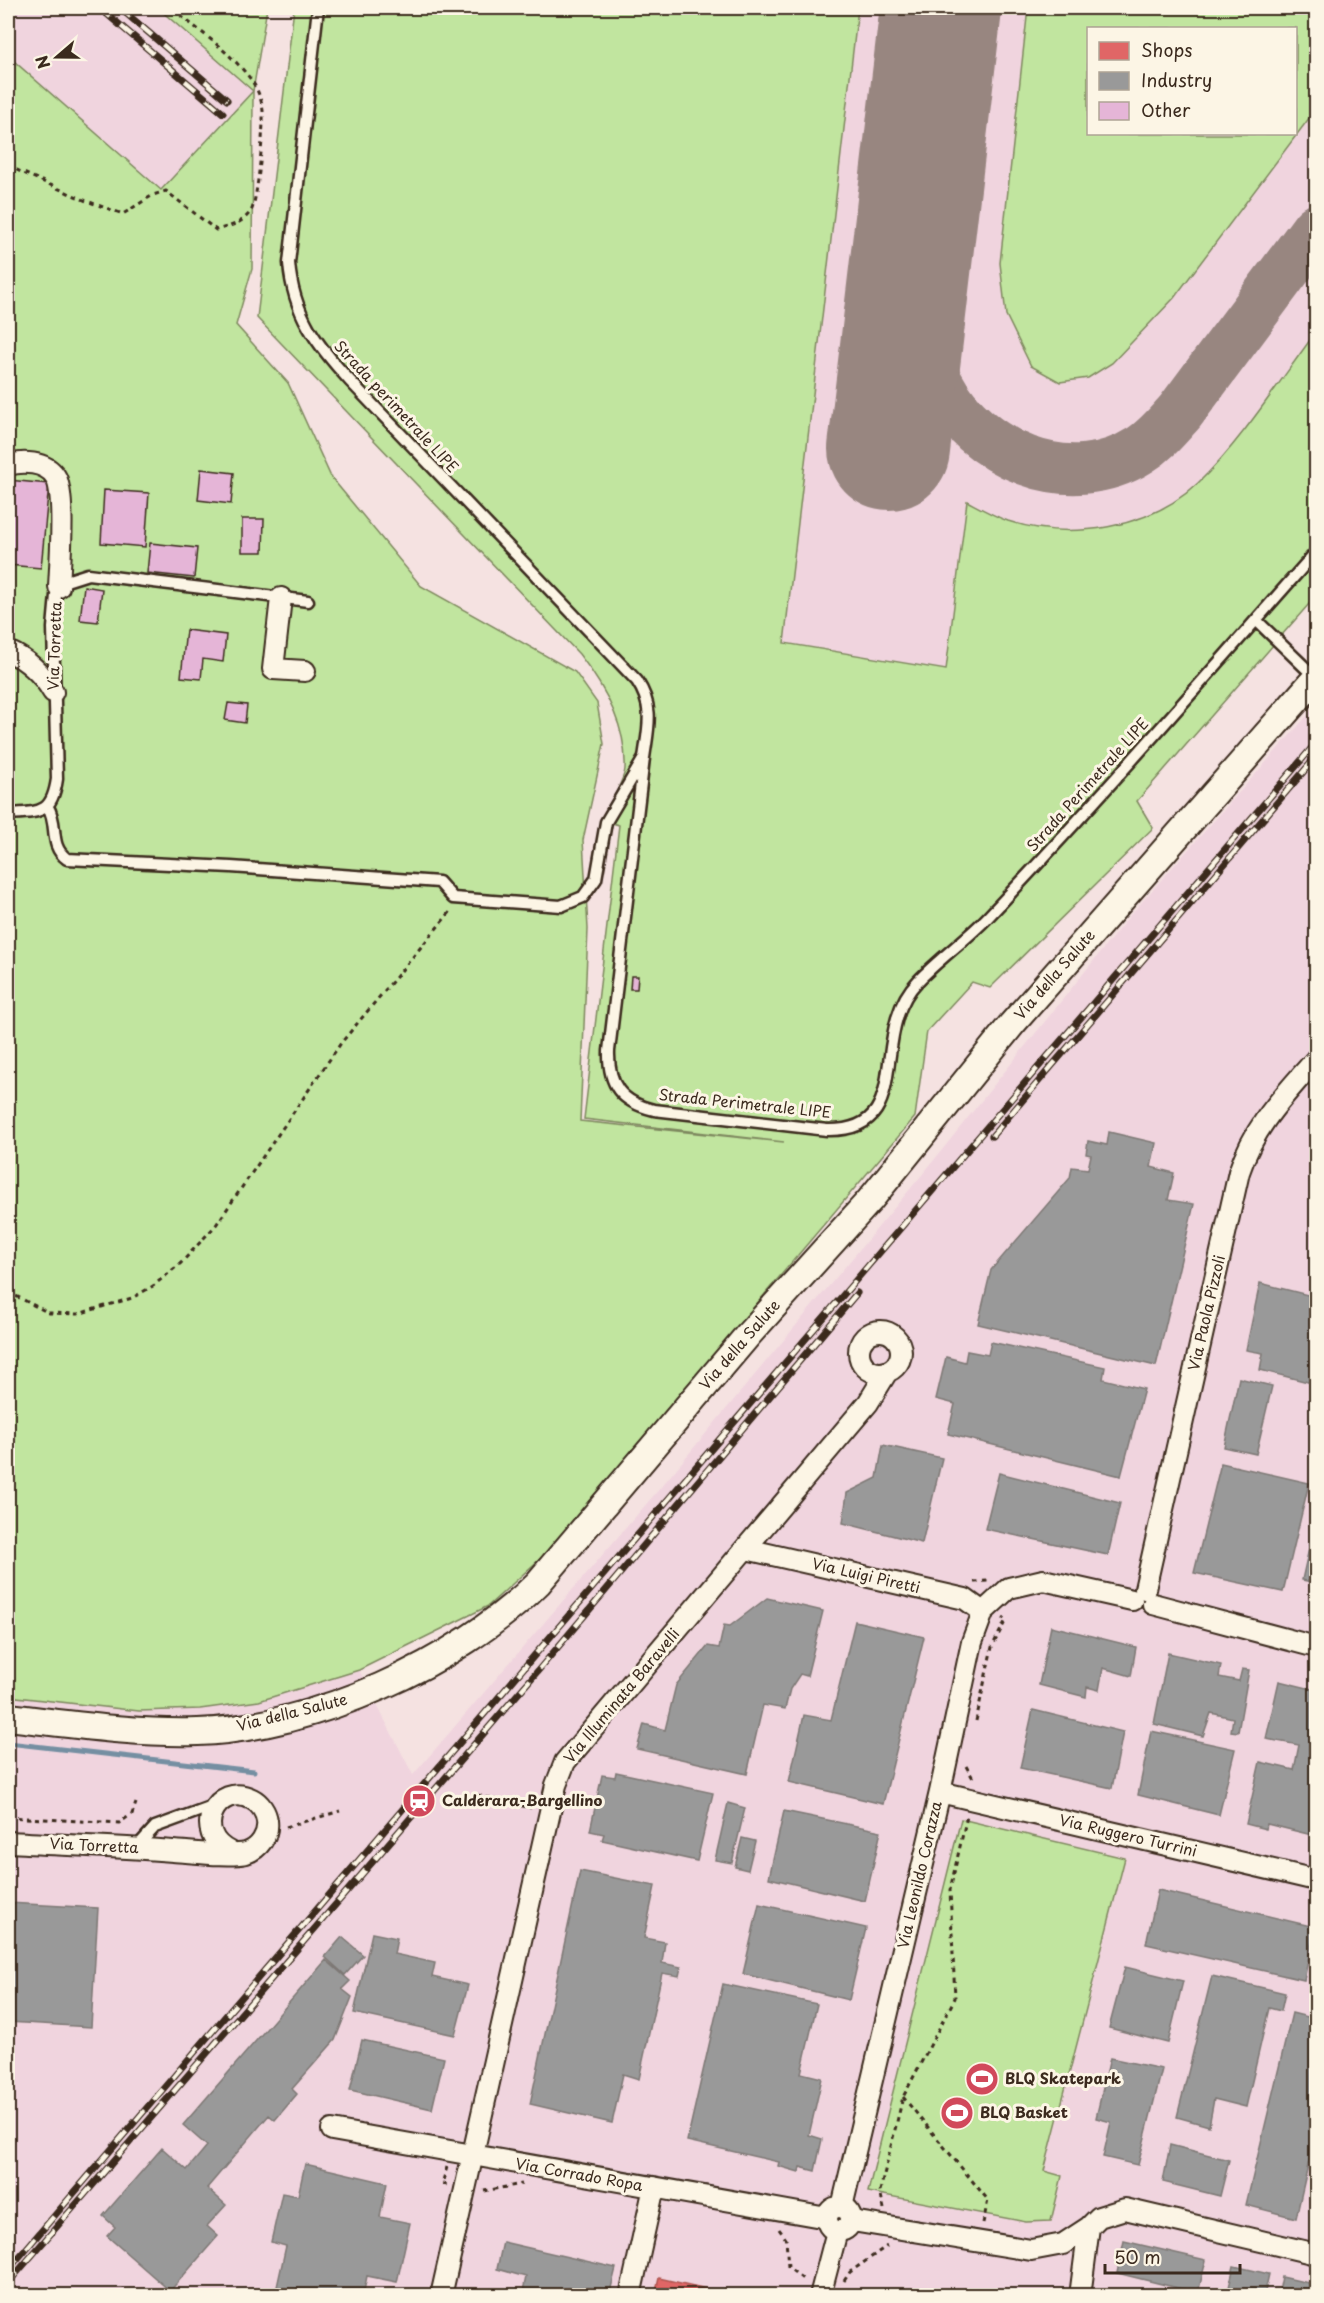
<svg xmlns="http://www.w3.org/2000/svg" width="1324" height="2303" viewBox="0 0 1324 2303" font-family="'Playpen Sans',sans-serif">
<rect width="100%" height="100%" fill="#f5e2e1"/>
<filter id="ink" filterUnits="userSpaceOnUse"><feTurbulence type="fractalNoise" baseFrequency=".0167" numOctaves="2"/><feDisplacementMap in="SourceGraphic" scale="12" xChannelSelector="R" yChannelSelector="G"/><feConvolveMatrix kernelMatrix="1 2 1 2 8 2 1 2 1" color-interpolation-filters="sRGB"/></filter>
<g filter="url(#ink)">
<path fill="#f0d4de" fill-rule="evenodd" d="M8,8H158L253,91L161,190L8,56Z
M294,8H1316V596L1137,801L1153,828L990,988L972,982L927,1031L915,1117L584,1119L619,825L601,820L625,771L620,732L610,701L579,654L257,318ZM1088,28H1296V134H1088Z
M1316,706V2295H8V1696L139,1711L200,1709L259,1701L359,1670L413,1775L661,1487L926,1170L1131,914Z"/>
<path fill="#c1e59f" stroke="#7e885e" stroke-width="1.5" fill-rule="evenodd" d="M158,8H267L253,91L252,269L236,325L288,383L331,477L421,586L575,672L597,703L604,744L583,840L588,929L580,1121L784,1142L584,1119L619,825L601,820C607,808 624,782 625,769C627,727 604,686 579,654L257,318L294,8H858L784,643L946,670L967,501C980,508 994,516 1008,521C1070,541 1150,529 1198,483C1240,443 1281,379 1316,332V596L1137,801L1153,828L990,988L972,982L927,1031L915,1117L542,1557L488,1606L359,1670L259,1701L200,1709L139,1711L8,1696V56L161,190L253,91Z
M1028,8H1316V109L1174,298L1112,363L1088,378L1060,382L1031,366L1006,315L1000,263ZM1088,28H1296V134H1088Z
M961,1819L1125,1858L1044,2171L1062,2176L1051,2221L1026,2222L868,2192Z"/>
<path fill="#e06666" stroke="#ae5450" stroke-width="1.5" d="M659,2278L737,2296H655Z"/>
<path fill="#999" stroke="#7d7874" stroke-width="1.5" d="M1109,1132L1156,1143L1151,1167L1174,1173L1168,1200L1194,1204L1156,1366L978,1324L991,1270L1070,1178L1072,1167L1088,1169L1091,1155L1086,1154L1088,1141L1107,1145Z
M1260,1283L1316,1297V1384L1260,1370L1263,1353L1246,1350Z
M991,1342L1105,1367L1103,1379L1144,1389L1121,1476L948,1434L955,1404L936,1399L946,1357L965,1362L967,1351L988,1355Z
M1239,1378L1272,1386L1256,1454L1224,1447Z
M883,1445L942,1458L922,1543L843,1523L847,1493L877,1478Z
M1221,1463L1309,1483L1283,1592L1194,1573Z
M999,1473L1120,1503L1108,1555L985,1529Z
M1316,1517V1583L1302,1580Z
M767,1598L823,1611L807,1676L800,1674L790,1689L785,1709L763,1705L747,1774L637,1749L644,1724L665,1730L676,1685L708,1646L719,1648L724,1625L730,1626Z
M855,1621L924,1637L883,1804L789,1782L804,1715L831,1720Z
M1051,1626L1136,1647L1131,1676L1103,1668L1099,1690L1087,1687L1086,1697L1039,1685Z
M1168,1653L1221,1665L1219,1677L1239,1681L1242,1669L1249,1670L1238,1732L1231,1731L1233,1718L1211,1713L1203,1736L1154,1724Z
M1279,1681L1316,1690V1836L1267,1824L1266,1829L1246,1824L1260,1762L1294,1770L1299,1745L1266,1739Z
M1033,1710L1123,1732L1112,1788L1020,1768Z
M1151,1731L1235,1749L1219,1815L1138,1795Z
M616,1772L713,1793L697,1861L602,1840L604,1834L590,1831L602,1775L615,1777Z
M728,1803L745,1808L732,1863L715,1860Z
M784,1811L881,1831L865,1901L769,1878Z
M742,1838L755,1841L748,1870L735,1867Z
M580,1871L655,1886L644,1938L665,1942L662,1963L681,1967L679,1976L662,1973L639,2079L623,2074L612,2123L530,2104Z
M1158,1890L1315,1927L1304,1980L1146,1944Z
M8,1903L98,1908L91,2027L8,2022Z
M759,1904L866,1928L849,2000L743,1974Z
M372,1933L397,1938L394,1954L435,1963L432,1977L468,1985L455,2035L354,2013Z
M342,1937L363,1955L345,1975L325,1957Z
M326,1960L350,1981L342,1989L352,1997L335,2040L292,2089L297,2094L275,2120L269,2115L207,2188L226,2205L207,2226L218,2236L170,2291L107,2236L115,2227L103,2216L162,2148L187,2170L207,2146L183,2125Z
M1125,1967L1183,1981L1168,2043L1109,2028Z
M1212,1976L1285,1993L1281,2011L1269,2008L1246,2107L1214,2099L1209,2126L1177,2117Z
M723,1984L817,2004L801,2073L822,2078L809,2135L822,2139L815,2171L800,2167L799,2172L778,2166L779,2162L687,2141Z
M1292,2013L1316,2019V2130L1296,2218L1246,2205Z
M362,2040L444,2058L432,2109L350,2090Z
M1110,2058L1162,2069L1138,2165L1103,2157L1111,2122L1096,2118Z
M1170,2145L1229,2160L1220,2196L1163,2182Z
M305,2164L387,2183L380,2217L410,2223L397,2282L367,2276L363,2296H275L286,2246L271,2242L282,2193L298,2196Z
M1124,2241L1206,2260L1198,2293L1117,2273Z
M503,2242L616,2268L609,2296H522L526,2277L497,2269Z
M1234,2266L1269,2274L1264,2296H1227Z
M1282,2277L1313,2284L1310,2296H1278Z"/>
<g fill="none" stroke-linecap="round" stroke-linejoin="round">
<path stroke="#748fa2" stroke-width="5" d="M8,1743L254,1771"/>
<path stroke="#988680" stroke-width="50" d="M912,260C914,303 918,345 939,384C976,454 1068,496 1140,450C1156,440 1167,426 1180,412L1316,229"/>
<path stroke="#988680" stroke-width="122" d="M889,449L941,8"/>
</g>
<path fill="#e5b5d7" stroke="#3b2a1e" stroke-width="1.5" d="M201,469L234,473L231,504L198,500Z
M8,480L49,484L41,568L8,565Z
M104,490L149,493L145,547L101,543Z
M242,519H264L263,552H242Z
M150,543L197,548L194,578L147,573Z
M84,586L102,589L98,622L80,620Z
M186,630L226,635L223,662L203,659L201,679L181,677Z
M228,703L247,705L245,723L225,720Z
M631,976H638L637,989H630Z"/>
<g fill="none" stroke-linecap="round" stroke-linejoin="round">
<defs>
<path id="service" d="M318,8L289,263C293,314 317,345 350,381L637,681C655,708 648,728 644,758
M1256,620L1316,678
M48,807C59,825 48,845 67,859L231,867L439,882L453,898L561,906L583,897L596,879L606,822L644,758L609,1051C608,1085 621,1102 654,1110L827,1130C918,1132 866,1034 918,981C940,958 966,940 988,917C1101,798 1208,674 1316,552
M8,814C40,812 52,814 57,779L53,628L56,595L66,581L88,574L308,601
M135,1849L155,1827L215,1805"/>
<path id="minor" d="M8,465C22,461 45,461 55,476C66,492 60,564 59,587
M281,598L273,669L305,671
M8,651C28,660 42,673 53,692
M859 1352a21 21 0 1 1 42 0a21 21 0 1 1-42 0Z
M746,1549L965,1599L983,1612
M1145,1589L1239,1172C1255,1124 1284,1096 1316,1059
M1153,1604L1316,1647
M940,1792L1316,1880
M8,1842C63,1845 118,1847 173,1851C191,1852 230,1857 246,1853C259,1849 269,1835 267,1821C266,1812 260,1803 252,1799C217,1781 190,1833 230,1852
M332,2130L827,2218
M827 2219a12 12 0 1 1 24 0a12 12 0 1 1-24 0Z
M842,2207L940,1792L972,1642L983,1612L1009,1588L1043,1580L1132,1600
M852,2221L1031,2250L1063,2244L1089,2227L1099,2217L1125,2209L1316,2254
M441,2296L556,1785L565,1762L868,1403L887,1372
M630,2296L654,2187
M820,2296L837,2231
M1080,2296L1089,2227"/>
<path id="tertiary" d="M8,1717C71,1724 135,1734 198,1732C313,1728 457,1664 538,1583L748,1335L870,1200L1012,1024L1316,678"/>
</defs>
<use href="#service" stroke="#3b2a1e" stroke-width="15"/>
<use href="#minor" stroke="#3b2a1e" stroke-width="24"/>
<use href="#tertiary" stroke="#3b2a1e" stroke-width="30"/>
<path stroke="#3b2a1e" stroke-width="3" stroke-dasharray="4.5 4.5" stroke-linecap="butt" d="M8,166L84,200L123,214L153,195L166,191L216,230C230,226 242,224 251,211C258,200 264,126 263,111C262,101 258,90 252,81C231,52 198,30 171,8
M8,1292L49,1313L78,1314L132,1298L153,1286L181,1263L216,1225L341,1043L451,911
M974,1582L988,1581
M976,1721L992,1647L1006,1620L1003,1618
M966,1766L974,1780
M477,1795L531,1808
M8,1817L119,1823L132,1814L136,1803
M286,1827L340,1811
M903,2097L988,2200L983,2223
M447,2167L442,2184L448,2185
M484,2191L522,2184
M884,2209L880,2191L903,2097L955,1998L950,1890L967,1816
M779,2229L786,2239L788,2267L804,2280
M844,2281L850,2272L887,2246"/>
<use href="#service" stroke="#fcf5e5" stroke-width="10"/>
<use href="#minor" stroke="#fcf5e5" stroke-width="20"/>
<use href="#tertiary" stroke="#fcf5e5" stroke-width="26"/>
<defs>
<path id="rail" d="M100,8L223,113
M120,8L227,100
M992,1136L1316,757
M8,2270L1316,743
M8,2283L536,1673L857,1293"/>
</defs>
<use href="#rail" stroke="#3b2a1e" stroke-width="7"/>
<use href="#rail" stroke="#fcf5e5" stroke-width="4.5" stroke-dasharray="14" stroke-linecap="butt"/>
</g>
</g>
<defs>
<symbol id="station-disc" viewBox="-11 -11 22 22"><circle r="9.5" fill="#d1495b" stroke="#fcf5e5"/><path d="M-3-6H3Q5-6 5-4V2Q5 4 3 4L4.5 6H3L1.5 4h-3L-3 6H-4.5L-3 4Q-5 4-5 2V-4Q-5-6-3-6ZM-3.5-4v3h7v-3ZM-3.5 1v1.5H-2V1ZM2 1v1.5H3.5V1Z" fill="#fff"/></symbol>
<symbol id="stadium-disc" viewBox="-11 -11 22 22"><circle r="9.5" fill="#d1495b" stroke="#fcf5e5"/><path d="M0-5a6.5 5 0 1 0 0 10a6.5 5 0 1 0 0-10ZM-3.5-1.8h7v3.6h-7Z" fill="#fff"/></symbol>
</defs>
<g fill-rule="evenodd">
<use href="#station-disc" x="400" y="1782" width="38" height="38"/>
<use href="#stadium-disc" x="963" y="2060" width="38" height="38"/>
<use href="#stadium-disc" x="938" y="2094" width="38" height="38"/>
</g>
<g text-anchor="middle" stroke-width="6" stroke-linejoin="round" paint-order="stroke">
<g font-size="15" fill="#3b2a1e" stroke="#fcf5e5">
<text transform="translate(396 407) rotate(47)" y="5">Strada perimetrale LIPE</text>
<text transform="translate(55 646) rotate(-88)" y="5">Via Torretta</text>
<text transform="translate(1088 785) rotate(-48)" y="5">Strada Perimetrale LIPE</text>
<text transform="translate(1055 975) rotate(-49)" y="5">Via della Salute</text>
<text transform="translate(745 1104) rotate(6)" y="5">Strada Perimetrale LIPE</text>
<text transform="translate(1207 1313) rotate(-77)" y="5">Via Paola Pizzoli</text>
<text transform="translate(740 1345) rotate(-49)" y="5">Via della Salute</text>
<text transform="translate(866 1576) rotate(13)" y="5">Via Luigi Piretti</text>
<text transform="translate(622 1696) rotate(-50)" y="5">Via Illuminata Baravelli</text>
<text transform="translate(292 1713) rotate(-14)" y="5">Via della Salute</text>
<text transform="translate(1128 1836) rotate(13)" y="5">Via Ruggero Turrini</text>
<text transform="translate(94 1846) rotate(3)" y="5">Via Torretta</text>
<text transform="translate(920 1875) rotate(-77)" y="5">Via Leonildo Corazza</text>
<text transform="translate(579 2175) rotate(10)" y="5">Via Corrado Ropa</text>
</g>
<g font-size="15" font-weight="bold" fill="#3b2a1e" stroke="#fcf5e5" text-anchor="start">
<text x="442" y="1806">Calderara-Bargellino</text>
<text x="1005" y="2084">BLQ Skatepark</text>
<text x="980" y="2118">BLQ Basket</text>
</g>
</g>
<rect width="1324" height="2303" fill="none" stroke="#fcf5e5" stroke-width="30"/>
<rect x="15" y="15" width="1294" height="2273" fill="none" stroke="#3b2a1e" stroke-width="2" filter="url(#ink)"/>
<rect x="1087" y="27" width="210" height="108" fill="#fcf5e5" stroke="#afa495" stroke-width="1.5"/>
<rect x="1099" y="42" width="30" height="18" fill="#e06666" stroke="#afa495" stroke-width="1.5"/>
<text x="1141" y="57" font-size="18" fill="#3b2a1e">Shops</text>
<rect x="1099" y="72" width="30" height="18" fill="#999999" stroke="#afa495" stroke-width="1.5"/>
<text x="1141" y="87" font-size="18" fill="#3b2a1e">Industry</text>
<rect x="1099" y="102" width="30" height="18" fill="#e5b5d7" stroke="#afa495" stroke-width="1.5"/>
<text x="1141" y="117" font-size="18" fill="#3b2a1e">Other</text>
<g transform="translate(57 57) rotate(250)" stroke="#fcf5e5" stroke-width="4.5" paint-order="stroke">
<path d="M0-4.5L10 22L0 15L-10 22Z" fill="#3b2a1e"/>
<text y="-9" font-size="16" font-weight="bold" text-anchor="middle" fill="#3b2a1e">N</text>
</g>
<path d="M1105 2264v9h135v-9" fill="none" stroke="#3b2a1e" stroke-width="3"/>
<text x="1114" y="2264" font-size="18" fill="#3b2a1e" stroke="#fcf5e5" stroke-width="4.5" paint-order="stroke">50 m</text>
</svg>
